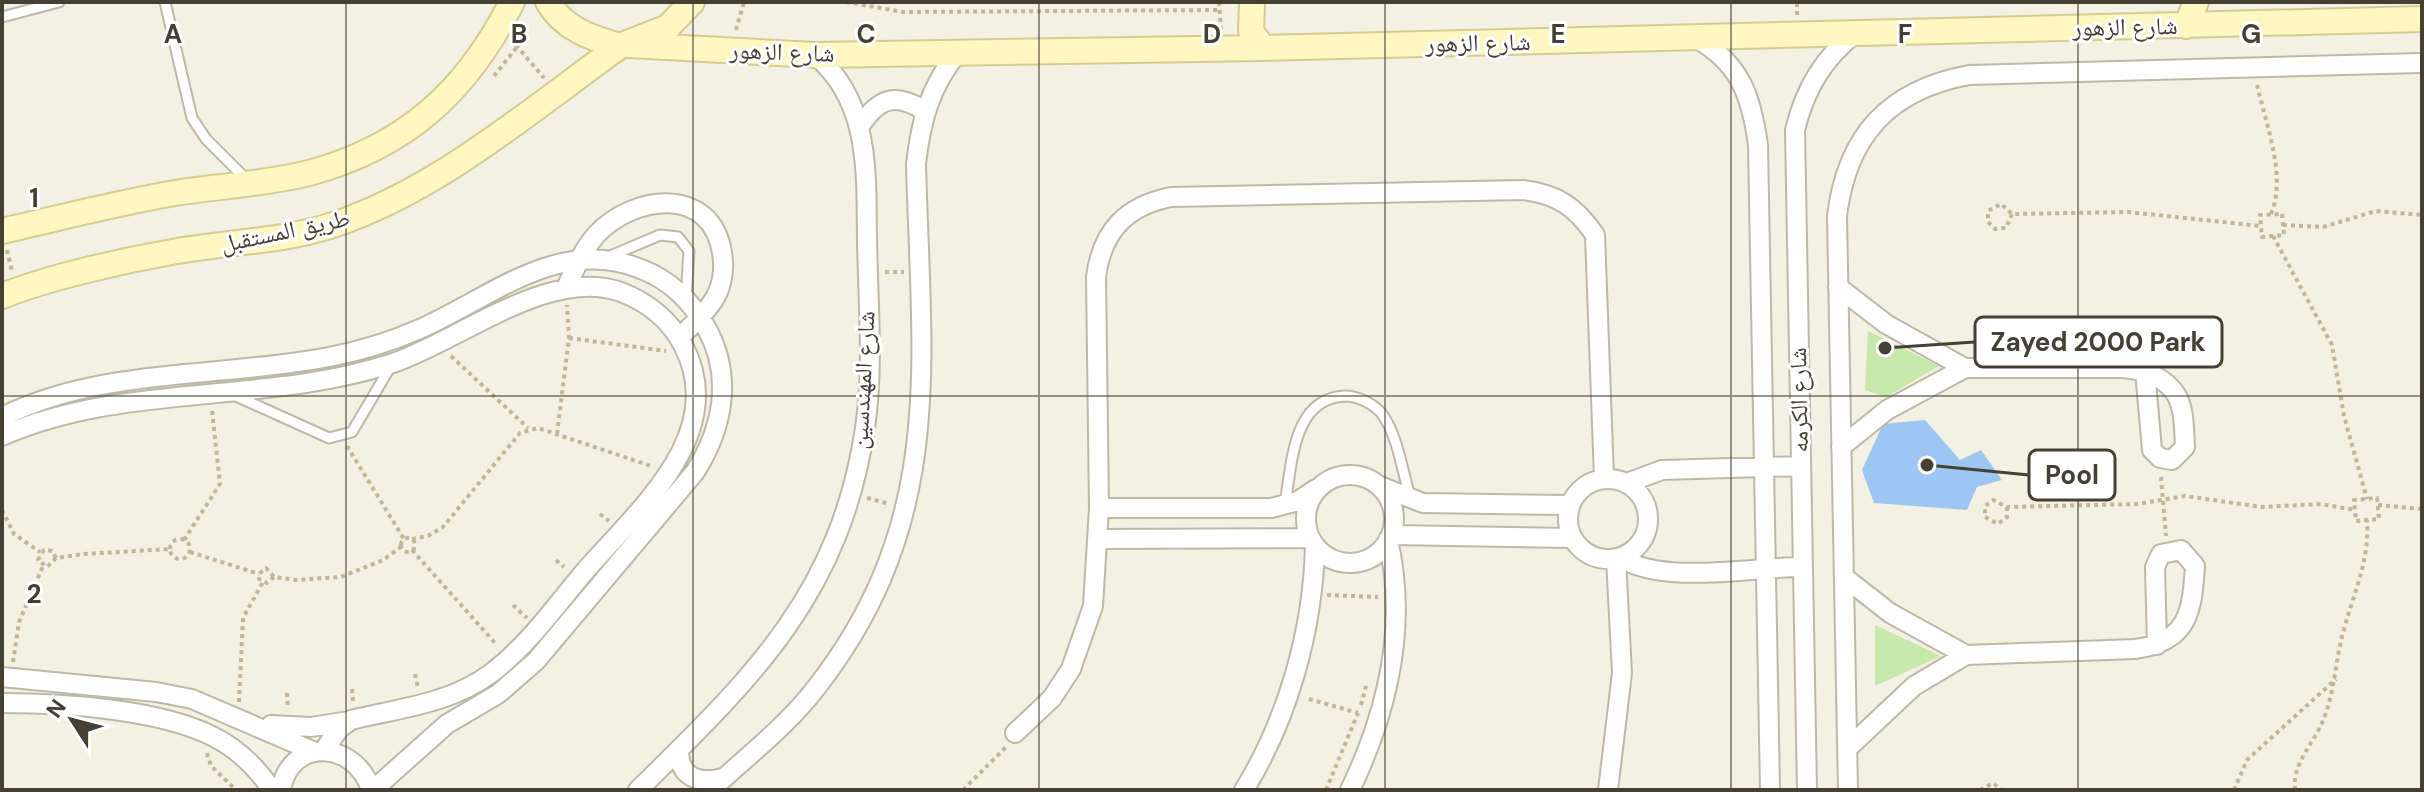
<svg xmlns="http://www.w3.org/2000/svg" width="2424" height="792" viewBox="0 0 2424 792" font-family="'DM Sans','Noto Naskh Arabic',sans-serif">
<rect width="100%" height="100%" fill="#f3f0e4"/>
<path fill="#c6e9ab" d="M1868,331L1939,366L1886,397L1865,390Z
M1875,625L1941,656L1875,686Z"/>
<path fill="#9ec6f2" d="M1925,420L1960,460L1981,450L2002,480L1977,487L1967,510L1874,503L1862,470L1883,424Z"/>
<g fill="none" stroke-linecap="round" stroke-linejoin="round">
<defs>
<path id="service" d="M165,2L192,118L206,139L248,181
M2,17L59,2
M608,257L660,235L678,237L689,251L686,299
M236,396L329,438L352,432L392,364
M1285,504C1292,465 1292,398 1345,396C1358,396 1374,404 1382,414C1398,436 1402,471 1410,496"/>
<path id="minor" d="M1694,37C1740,63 1751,94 1758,145L1770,790
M860,126C879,98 895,92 925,111
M1838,287L1886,324L1965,368
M566,288C575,269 583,249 597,234C635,194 712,186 722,253C725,269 722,288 713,301C704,315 691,326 679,338
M2,417C102,367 222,378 329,357C360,351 393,341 422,328C493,296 560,236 641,269C670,280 692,302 707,329C733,377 723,428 695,472L536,661L498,694L447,724L373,790
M2,436C126,382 265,405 393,363C459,341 550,266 621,292C647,302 670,320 683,345C730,433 639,509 586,570C556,605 528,646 490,674C449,704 400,708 351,720L340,728L323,751
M1841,447L1887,410L1965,368H2124L2145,371L2152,450L2160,458L2172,460L2185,447C2183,409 2185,388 2145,371
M1306 519a44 44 0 1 1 88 0a44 44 0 1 1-88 0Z
M1568 519a40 40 0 1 1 80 0a40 40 0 1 1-80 0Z
M1627,483L1662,470L1800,466
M1380,486L1423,503L1569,505
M1099,508H1271L1298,501L1316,489
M1391,535L1571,538
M1098,539L1310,538
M1621,558C1664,585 1751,567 1803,567
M1844,577L1890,613L1966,655
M2,677L156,692L192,699L315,752
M2,703C62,703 160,709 214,737C238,749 257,768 272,790
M271,725L311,727L349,721
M1015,733L1052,698L1071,669L1093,606L1099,508L1096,277C1102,231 1126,206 1171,197L1523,190C1557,194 1576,207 1595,235L1604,478
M1847,749L1914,686L1966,655L2135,649C2189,642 2192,611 2195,566L2181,550L2161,554L2155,567L2157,645
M679,750C679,778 699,784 723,778
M281,790C290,736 356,741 371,790
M638,790C752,678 840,595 865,428C874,367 868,302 867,240C866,173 871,102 815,55
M711,790C746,757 787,726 816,688C947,520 921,363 916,164C921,120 930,86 959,51
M1244,790C1288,719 1313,630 1315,546
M1350,790C1388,711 1408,626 1388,540
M1608,790L1622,673L1616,559
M1807,790L1795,130C1805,89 1823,58 1857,32
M1848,790L1837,216C1847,135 1889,90 1969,75L2422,63"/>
<path id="secondary" d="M548,2C564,29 591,38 620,46L668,27L692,2
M1252,2L1251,31L1263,48
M2186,26L2196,2
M629,45L815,55L1263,48L2422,19
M2,231C59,218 117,203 175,193C219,186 266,184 309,173C406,147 467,91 512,2
M2,296C50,277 121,261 172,252C225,242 281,242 333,225C440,189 529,111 620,46"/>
</defs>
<use href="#service" stroke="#beb9a7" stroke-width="13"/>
<use href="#minor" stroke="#beb9a7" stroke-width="22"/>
<use href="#secondary" stroke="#d5cb92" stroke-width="28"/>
<path stroke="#c1b797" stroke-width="4" stroke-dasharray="4 4" stroke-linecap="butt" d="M846,2L903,12L1220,10
M1219,2L1221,30
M1797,15V2
M736,30L744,2
M516,45L544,78
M494,76L517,47
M2257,85C2266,125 2287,176 2271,214
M2012,214L2006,228L1995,229L1988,222V211L2001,204L2012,214L2128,212L2261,226
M2282,214L2284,235L2262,237L2260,215Z
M2283,225L2323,227L2376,211L2422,215
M2273,236L2332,345L2344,416L2367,499
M7,250L12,272
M885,272H904
M569,338L666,351
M451,356L528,428
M557,434L569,338L567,305
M347,446L404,539
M2161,477L2166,536
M867,498L889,504
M2377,498L2379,519L2356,521L2354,500Z
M2378,505L2422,509
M2007,507V517L1998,524L1985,517V506L1993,500L2007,507L2137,504L2185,496L2262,507L2321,504L2355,510
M2,510L14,534L40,552
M600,514L609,521
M401 545a7 7 0 1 1 14 0a7 7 0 1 1-14 0Z
M170 549a10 10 0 1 1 20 0a10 10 0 1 1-20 0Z
M412,539L428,536L443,527L520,433L538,428L651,466
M184,540L220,484L212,410
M412,550L496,644
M190,552L259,574
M56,558L52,551L44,550L38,560L47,567L56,558L84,554L170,549
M556,560L564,567
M274,577L267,583L259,579V574L266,568L274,577L296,580L341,577L383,560L401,547
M1327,595L1378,597
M513,605L527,618
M13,662L19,622L43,566
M415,674L418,688
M352,689L353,701
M287,693L288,709
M1309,699L1358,713
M239,702L243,618L263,582
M1361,705L1366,686
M207,753L211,766L236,790
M963,790L1007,746
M1326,790L1358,713
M1980,790L1993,783L2002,790
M2131,790H2227
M2234,790L2247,760L2336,679
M2295,790C2292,762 2315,743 2324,718C2335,690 2335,662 2343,633C2353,594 2370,561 2367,520
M2298,790H2306"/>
<use href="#service" stroke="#fff" stroke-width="9"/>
<use href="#minor" stroke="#fff" stroke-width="18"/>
<use href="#secondary" stroke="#fff7c2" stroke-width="24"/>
</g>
<path fill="none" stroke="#454034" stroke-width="2" stroke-opacity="0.55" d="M346,2V790M693,2V790M1039,2V790M1385,2V790M1731,2V790M2078,2V790M2,396H2422"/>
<g text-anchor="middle" stroke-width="6" stroke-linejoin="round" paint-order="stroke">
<g font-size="24" fill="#454034" stroke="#fff">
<text transform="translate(2125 27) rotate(-1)" y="8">شارع الزهور</text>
<text transform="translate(1478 43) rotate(-1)" y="8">شارع الزهور</text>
<text transform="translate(782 52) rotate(2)" y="8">شارع الزهور</text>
<text transform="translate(285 231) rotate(-12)" y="8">طريق المستقبل</text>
<text transform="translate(863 380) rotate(-87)" y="8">شارع المهندسين</text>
<text transform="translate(1799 400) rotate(-91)" y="8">شارع الكرمه</text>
</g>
</g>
<g font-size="26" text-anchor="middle" font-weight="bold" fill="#454034" stroke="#fff" stroke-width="6" stroke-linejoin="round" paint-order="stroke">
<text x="173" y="43">A</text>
<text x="519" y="43">B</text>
<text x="866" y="43">C</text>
<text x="1212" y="43">D</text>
<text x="1558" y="43">E</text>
<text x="1905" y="43">F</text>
<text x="2251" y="43">G</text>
<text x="34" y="207">1</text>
<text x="34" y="603">2</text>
</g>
<path fill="none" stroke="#454034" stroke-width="3" d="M1885 348L1975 342M1927 465L2029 475"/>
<g fill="#454034" stroke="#fff" stroke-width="3">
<circle cx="1885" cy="348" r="8"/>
<circle cx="1927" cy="465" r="8"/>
</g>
<g fill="#fff" stroke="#454034" stroke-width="3">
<rect x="1975" y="317" width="247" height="50" rx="8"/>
<rect x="2029" y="450" width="86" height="50" rx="8"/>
</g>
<g font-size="26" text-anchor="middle" font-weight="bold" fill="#454034">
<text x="2098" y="351">Zayed 2000 Park</text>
<text x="2072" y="484">Pool</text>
</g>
<rect width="2424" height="792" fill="none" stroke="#454034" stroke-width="8"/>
<g transform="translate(72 720) rotate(306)" stroke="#ffffff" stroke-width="6" paint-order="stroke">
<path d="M0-6L14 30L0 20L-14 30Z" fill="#454034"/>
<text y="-12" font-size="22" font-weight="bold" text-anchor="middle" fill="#454034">N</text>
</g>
</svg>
